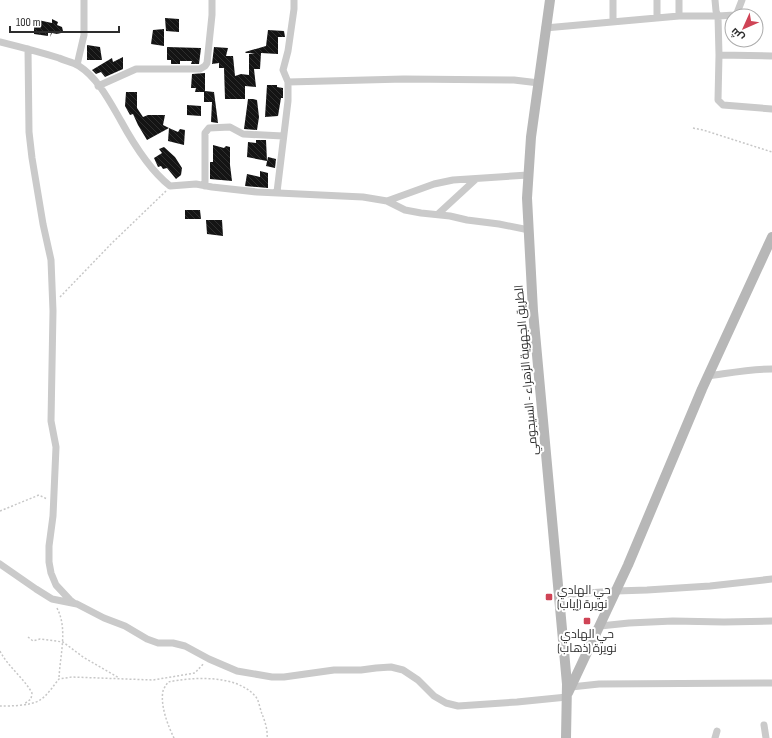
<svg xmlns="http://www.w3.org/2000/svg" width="772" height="738" viewBox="0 0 772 738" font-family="'Sofia Sans Condensed',Cairo,sans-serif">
<defs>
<pattern id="building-back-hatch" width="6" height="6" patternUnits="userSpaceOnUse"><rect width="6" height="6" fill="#141414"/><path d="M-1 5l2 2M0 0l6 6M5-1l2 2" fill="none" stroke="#2e2e2e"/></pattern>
</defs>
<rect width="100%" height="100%" fill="#fff"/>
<path fill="url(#building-back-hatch)" d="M165,18L179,19V32L166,31Z
M52,19L58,22L57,25L62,27L63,31L61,33L57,34L52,33L50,37L51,33L48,32V36L34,34V24H37L38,20L52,23Z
M164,29V46L151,44L153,30Z
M268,30L284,31L285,37H278V54L261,53L260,69H254L256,87L245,86V99H225L224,68H219V63L212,64L214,47L228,48L226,56H233L235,76L241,74L249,75V54L255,53H246L245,52L266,46Z
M87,45L100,47L102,60H87Z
M167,47L201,48L199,64H191L192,61H180V64H171V60H167Z
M123,57V69L105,77L101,72L96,74L92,70L112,58L113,62Z
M205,73V91L214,92L218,123L211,122L212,102H204V92H195L196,88H191L192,74Z
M267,85H277V87L283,88V98H281L278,116L265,117Z
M126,92H137V108L143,117L148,115H165L163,125L169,128L147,140L138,125L133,114L130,115L125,106Z
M248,99H253L257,100L259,117L257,130L244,129Z
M187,105L201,106V116L187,115Z
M169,128L178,132L180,129L185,130L184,145L168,141Z
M256,140H266L267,161L247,157L248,142L256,143Z
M213,145L224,148L226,146L230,147V165L232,181L210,179V162H213Z
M164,147L175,157L182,168L181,175L176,179L167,168L163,169L161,166L158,167L154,158L162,153L159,149Z
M268,157L276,159L275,168L266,166Z
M260,171L268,173V188L245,186L247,174L260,177Z
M185,210H200L201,219H185Z
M206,220H222L223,236L207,234Z"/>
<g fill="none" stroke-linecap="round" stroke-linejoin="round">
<path stroke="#c7c7c7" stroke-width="1.5" stroke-dasharray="2 2" stroke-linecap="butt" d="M693,128L703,130L772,152
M60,297L111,244L166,191
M0,511L39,495L47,499
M57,608C68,629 60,655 59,678
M28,637L33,641L40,639L63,642L83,657L119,678
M0,651C8,667 23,677 32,693L31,699L24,704
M0,706C11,706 31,706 40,700C48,695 53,686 59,679L72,677L153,680L195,673L204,663
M174,738C168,726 160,705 163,691C164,688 166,685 168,682C193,677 237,674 256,697C259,701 260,709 262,714C265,721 268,731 267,738"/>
<path stroke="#cacaca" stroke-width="7" d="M613,0V21
M742,0L737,13L735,15L718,16L719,55L772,56
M679,16H718L716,11L715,0
M657,18V0
M545,28L679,16V0
M0,42C20,47 39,52 59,58C65,61 73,62 79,66C98,78 110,102 121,121C133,143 151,171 170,186L196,184L212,187L257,192L363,197L387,201L405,210L421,213L450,216L467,220L499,224L529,230
M28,49L29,132L32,158L43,224L51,260L53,311L51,421L56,447L53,516L49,546V562L51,573L56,585L70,600L74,603
M719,55L718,100L723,105L772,109
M77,65L84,35V0
M288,82L404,79L514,80L539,83
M98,86L136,69H200L205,66L207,63L212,15V0
M205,186V133L209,128L230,127L243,134L283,136
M277,192L288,101V82L283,70L288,51L294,9V0
M387,201L434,184L453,180L528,175
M438,214L476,179
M708,376C730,373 750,369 772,369
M0,564L36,589L52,599L77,604L104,618L125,626L147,639L158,643H173L185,646L209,659L237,671L272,677H284L334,670H361L376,668L391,667L403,670L418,680L434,696L446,703L458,706L517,702L567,697
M558,595L616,591L647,590L710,586L772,579
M600,626L629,623L673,621L724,622L772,621
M571,687L599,684L772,683
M764,725L766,738
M715,738L717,731"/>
<path stroke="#b7b7b7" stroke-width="10" d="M550,0L531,137L527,198L533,311L567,684L566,738
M568,693L628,565L702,389L772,237"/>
</g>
<g fill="#cf4456" stroke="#fff" stroke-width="1.5">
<rect x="545" y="593" width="8" height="8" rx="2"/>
<rect x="583" y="617" width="8" height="8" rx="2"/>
</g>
<g text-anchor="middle" stroke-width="4" stroke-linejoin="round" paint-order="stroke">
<g font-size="12" fill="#2d2d2d" stroke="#fff">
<text transform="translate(526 370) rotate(-95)" y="4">الطريق الجهوية الزهراء - السيجومي</text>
</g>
<g font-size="12" fill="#2d2d2d" stroke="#fff" text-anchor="start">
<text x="557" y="594">حي الهادي<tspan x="557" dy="14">نويرة (إياب)</tspan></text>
<text x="587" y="638" text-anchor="middle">حي الهادي<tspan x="587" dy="14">نويرة (ذهاب)</tspan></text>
</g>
</g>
<g transform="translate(744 28) rotate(225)"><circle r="19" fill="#ffffff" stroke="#ababab"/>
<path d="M0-3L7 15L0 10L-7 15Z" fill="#cf4456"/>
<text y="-6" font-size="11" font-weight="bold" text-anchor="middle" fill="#2d2d2d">ش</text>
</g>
<path d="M10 26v6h109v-6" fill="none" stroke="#2d2d2d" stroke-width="2"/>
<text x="16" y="26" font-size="12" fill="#2d2d2d" stroke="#ffffff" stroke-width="3" paint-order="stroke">100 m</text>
</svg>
